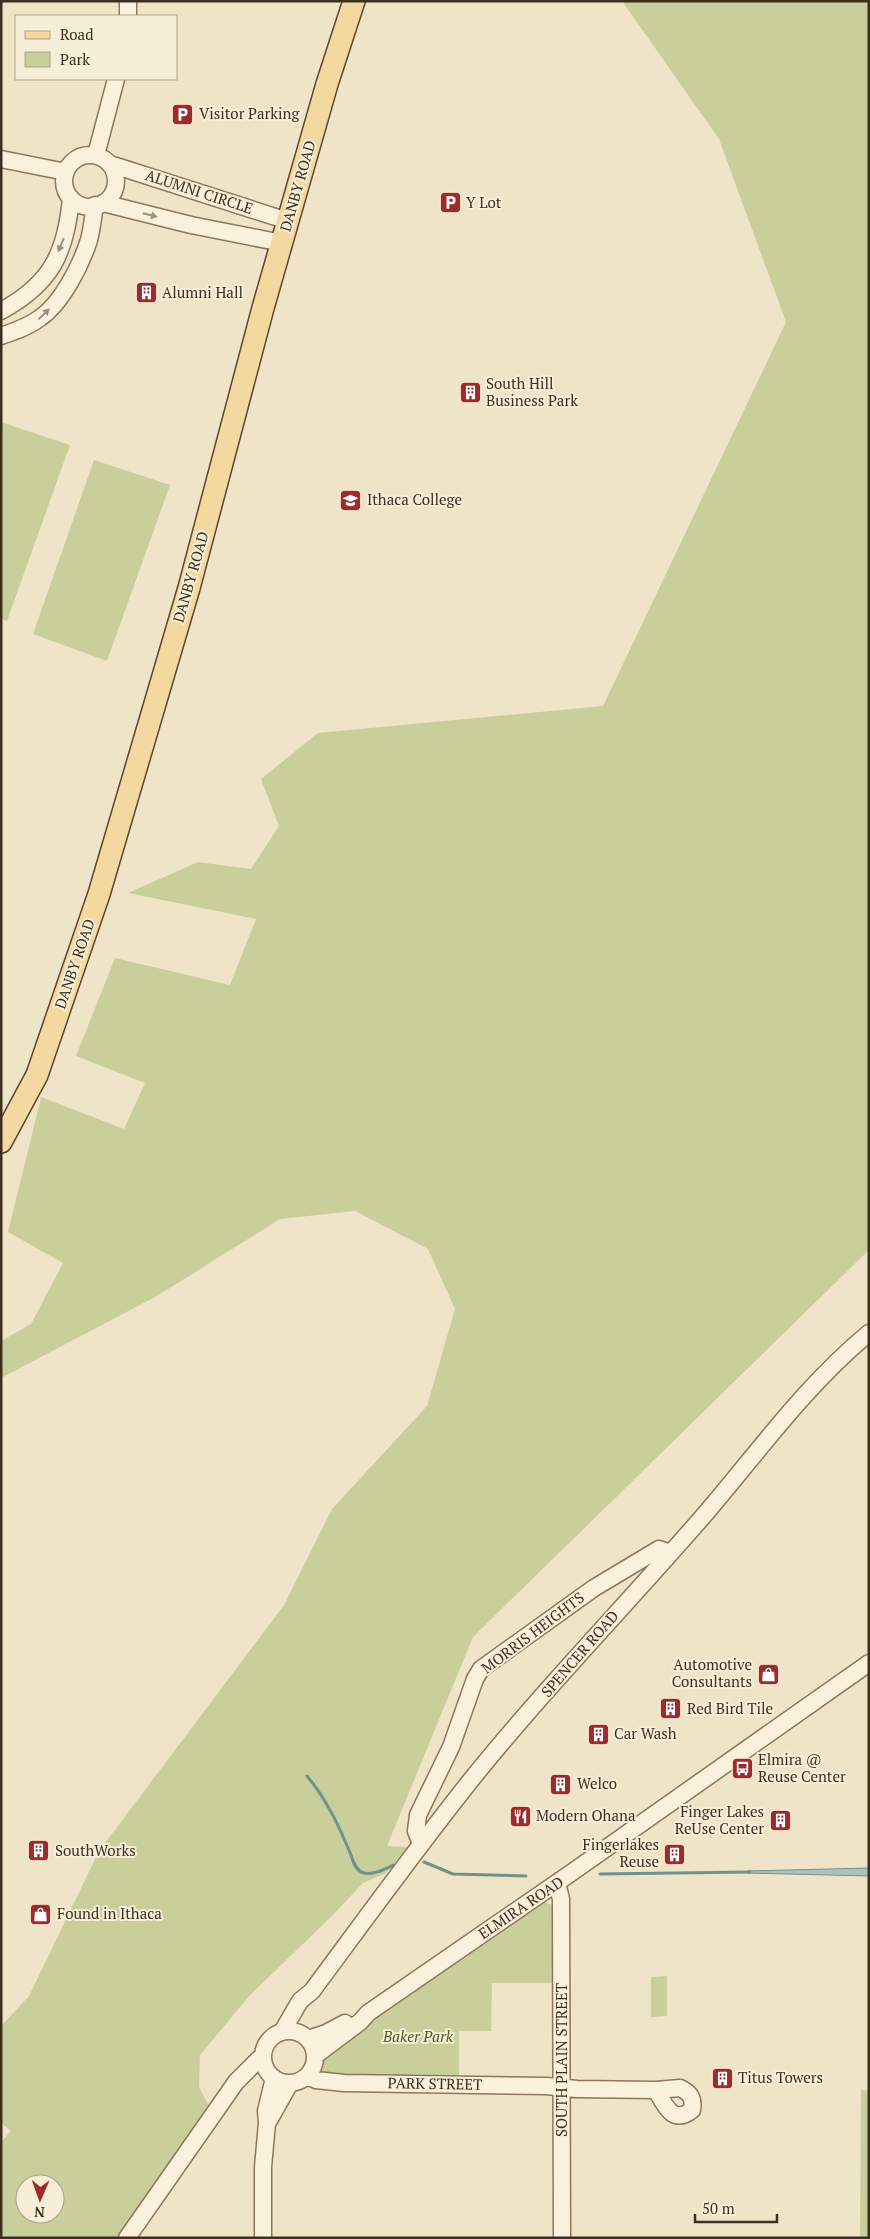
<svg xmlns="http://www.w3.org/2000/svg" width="870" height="2239" viewBox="0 0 870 2239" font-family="'PT Serif',serif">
<rect width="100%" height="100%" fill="#f0e4c8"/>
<path fill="#c9cf9b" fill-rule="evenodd" d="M622,1H869V1250L473,1637L387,1846L409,1847L386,1873L363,1883L332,1916L250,1995L200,2055L199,2087L210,2108L120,2238H1V2142L11,2131L1,2123V2026L29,1996L99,1851L284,1605L332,1509L427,1406L455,1309L428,1249L355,1211L280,1219L157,1296L1,1378V1341L31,1324L63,1263L8,1232L41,1097L124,1129L145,1083L76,1056L115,958L230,985L256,919L128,893L198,862L251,869L279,826L261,779L318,733L603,706L786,322L719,139ZM25,2184H55V2214H25Z
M1,422L70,445L7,621L1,619Z
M94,460L170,485L107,661L33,634Z
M545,1902L552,1905L554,1910L553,1983H492L491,2031H459V2077L340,2078L316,2073L326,2052Z
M667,1976V2016L651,2017V1977Z
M861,2090H869V2238H860Z"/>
<path fill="#a9c4bc" stroke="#6f938a" d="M869,1868V1876L747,1873L748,1871Z"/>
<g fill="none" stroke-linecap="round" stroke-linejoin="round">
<path stroke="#6f938a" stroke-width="3" d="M307,1776C327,1800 339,1826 351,1855C353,1862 356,1871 364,1873C375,1875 384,1869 394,1865
M424,1862L453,1874L526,1876
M600,1874L750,1872"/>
<defs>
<path id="minor" d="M128,16V1
M96,155L116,79
M64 181a26 26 0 1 1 52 0a26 26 0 1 1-52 0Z
M1,159L66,172
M110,164L288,221
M103,203L191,225L282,243
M1,311C51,284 66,253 71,198
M1,336C15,331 28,327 40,318C62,303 81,265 89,240C92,229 93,217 95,205
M421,1844L416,1831L418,1815L451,1747L475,1679L481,1669L594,1588L659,1549L670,1553
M557,1883L561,1899L562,2238
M263 2057a26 26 0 1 1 52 0a26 26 0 1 1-52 0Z
M282,2032L300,2001L312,1991C364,1921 416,1849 471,1780C545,1688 629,1602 706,1513C759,1451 806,1385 869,1333
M308,2039L326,2033L345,2023
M316,2055L360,2022L368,2013L571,1873L869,1663
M307,2076L316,2080L344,2083L546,2086L577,2089L656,2090
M680,2088C691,2093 694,2099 692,2110C673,2125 665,2106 656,2090Z
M268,2122L290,2083
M127,2238L236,2082L262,2056
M263,2238V2167L267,2123L266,2111L274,2078"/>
<path id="major" d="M1,1142L37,1075L99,894L189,588L263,308L327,84L354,1"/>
</defs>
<use href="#minor" stroke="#8d765c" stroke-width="19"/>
<use href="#major" stroke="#5b4430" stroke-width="24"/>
<use href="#minor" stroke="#faf1dc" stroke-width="16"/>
<use href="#major" stroke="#f3d9a0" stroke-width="21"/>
</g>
<defs><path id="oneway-solid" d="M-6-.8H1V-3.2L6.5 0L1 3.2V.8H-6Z" transform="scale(1.25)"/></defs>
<g fill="#9c907e">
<use href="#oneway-solid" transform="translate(150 215) rotate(14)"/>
<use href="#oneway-solid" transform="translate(61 245) rotate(112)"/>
<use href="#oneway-solid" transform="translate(44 314) rotate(-44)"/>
</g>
<defs>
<symbol id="parking-square" viewBox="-11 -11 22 22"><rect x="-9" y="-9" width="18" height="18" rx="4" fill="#9e2a2b" stroke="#f7eed8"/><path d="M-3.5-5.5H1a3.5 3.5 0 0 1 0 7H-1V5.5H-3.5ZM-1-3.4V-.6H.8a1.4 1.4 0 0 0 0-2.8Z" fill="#fff"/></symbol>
<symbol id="building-square" viewBox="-11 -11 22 22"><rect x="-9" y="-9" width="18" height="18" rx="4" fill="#9e2a2b" stroke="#f7eed8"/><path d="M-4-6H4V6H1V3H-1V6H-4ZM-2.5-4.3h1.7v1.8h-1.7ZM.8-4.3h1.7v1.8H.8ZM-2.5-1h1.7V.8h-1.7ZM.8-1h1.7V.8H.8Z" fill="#fff"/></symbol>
<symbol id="university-square" viewBox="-11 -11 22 22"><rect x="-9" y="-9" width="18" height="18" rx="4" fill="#9e2a2b" stroke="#f7eed8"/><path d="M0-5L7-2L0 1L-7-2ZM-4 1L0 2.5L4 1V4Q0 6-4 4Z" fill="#fff"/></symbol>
<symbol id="shop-square" viewBox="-11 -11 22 22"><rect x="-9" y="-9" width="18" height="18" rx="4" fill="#9e2a2b" stroke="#f7eed8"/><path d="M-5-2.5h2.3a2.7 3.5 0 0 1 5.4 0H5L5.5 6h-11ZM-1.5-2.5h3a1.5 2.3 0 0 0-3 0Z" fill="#fff"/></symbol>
<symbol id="bus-square" viewBox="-11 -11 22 22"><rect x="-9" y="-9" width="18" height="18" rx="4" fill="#9e2a2b" stroke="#f7eed8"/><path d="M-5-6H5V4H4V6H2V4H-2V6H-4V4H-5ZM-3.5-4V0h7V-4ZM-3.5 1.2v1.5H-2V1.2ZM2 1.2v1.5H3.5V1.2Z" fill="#fff"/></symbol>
<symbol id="restaurant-square" viewBox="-11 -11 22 22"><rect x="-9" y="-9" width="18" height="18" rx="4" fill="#9e2a2b" stroke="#f7eed8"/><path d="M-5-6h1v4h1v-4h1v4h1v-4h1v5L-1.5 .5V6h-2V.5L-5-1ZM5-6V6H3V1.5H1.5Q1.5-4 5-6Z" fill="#fff"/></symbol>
</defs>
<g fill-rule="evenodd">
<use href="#parking-square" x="170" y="102" width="25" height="25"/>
<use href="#parking-square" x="438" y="190" width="25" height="25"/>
<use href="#building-square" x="134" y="280" width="25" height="25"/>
<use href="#building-square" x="458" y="380" width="25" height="25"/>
<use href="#university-square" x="338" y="488" width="25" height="25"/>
<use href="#shop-square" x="756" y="1662" width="25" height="25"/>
<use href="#building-square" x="658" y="1696" width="25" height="25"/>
<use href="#building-square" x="586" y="1722" width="25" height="25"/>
<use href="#bus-square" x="730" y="1756" width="25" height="25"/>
<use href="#building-square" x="548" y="1772" width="25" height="25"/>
<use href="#restaurant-square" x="508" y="1804" width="25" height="25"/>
<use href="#building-square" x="768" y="1808" width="25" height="25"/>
<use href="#building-square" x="26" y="1838" width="25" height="25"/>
<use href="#building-square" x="662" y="1842" width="25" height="25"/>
<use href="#shop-square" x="28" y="1902" width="25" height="25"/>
<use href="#building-square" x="710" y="2066" width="25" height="25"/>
</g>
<g text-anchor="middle" stroke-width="4" stroke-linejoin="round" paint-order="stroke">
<g font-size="15" fill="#3d2e20" stroke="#f7eed8" text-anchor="start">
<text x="199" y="119">Visitor Parking</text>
<text x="466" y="208">Y Lot</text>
<text x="162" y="298">Alumni Hall</text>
<text x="486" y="389">South Hill<tspan x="486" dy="17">Business Park</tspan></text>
<text x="367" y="505">Ithaca College</text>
<text x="752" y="1670" text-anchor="end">Automotive<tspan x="752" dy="17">Consultants</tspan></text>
<text x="687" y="1714">Red Bird Tile</text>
<text x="614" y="1739">Car Wash</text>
<text x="758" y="1765">Elmira @<tspan x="758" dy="17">Reuse Center</tspan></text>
<text x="577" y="1789">Welco</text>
<text x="764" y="1817" text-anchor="end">Finger Lakes<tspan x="764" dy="17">ReUse Center</tspan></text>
<text x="536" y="1821">Modern Ohana</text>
<text x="659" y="1850" text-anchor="end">Fingerlakes<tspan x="659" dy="17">Reuse</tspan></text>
<text x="55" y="1856">SouthWorks</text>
<text x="57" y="1919">Found in Ithaca</text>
<text x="738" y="2083">Titus Towers</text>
</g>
<g font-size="15" fill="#3d2e20" stroke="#f7eed8">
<text transform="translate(298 186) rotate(-74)" y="5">DANBY ROAD</text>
<text transform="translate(199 192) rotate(18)" y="5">ALUMNI CIRCLE</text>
<text transform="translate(191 577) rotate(-74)" y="5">DANBY ROAD</text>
<text transform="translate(75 964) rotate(-71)" y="5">DANBY ROAD</text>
<text transform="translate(533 1633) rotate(-37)" y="5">MORRIS HEIGHTS</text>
<text transform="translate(580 1654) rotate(-49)" y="5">SPENCER ROAD</text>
<text transform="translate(521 1908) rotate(-34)" y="5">ELMIRA ROAD</text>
<text transform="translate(562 2060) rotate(-90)" y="5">SOUTH PLAIN STREET</text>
<text transform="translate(435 2084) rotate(1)" y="5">PARK STREET</text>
</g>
<g font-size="15" font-style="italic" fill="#4d5a26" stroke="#f7eed8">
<text x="418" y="2042">Baker Park</text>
</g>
</g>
<rect width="870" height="2239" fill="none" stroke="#3d2e20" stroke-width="5"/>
<rect x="15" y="15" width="162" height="65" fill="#f7eed8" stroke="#ada18e"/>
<rect x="25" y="31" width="25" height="8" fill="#f3d9a0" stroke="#ada18e"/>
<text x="60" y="40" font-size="15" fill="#3d2e20">Road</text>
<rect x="25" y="52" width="25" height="15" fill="#c9cf9b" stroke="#ada18e"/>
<text x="60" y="65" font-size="15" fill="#3d2e20">Park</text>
<g transform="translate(40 2199) rotate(182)"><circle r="24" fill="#f7eed8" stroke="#ada18e"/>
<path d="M0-4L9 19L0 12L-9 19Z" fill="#9e2a2b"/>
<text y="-8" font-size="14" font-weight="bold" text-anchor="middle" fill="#3d2e20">N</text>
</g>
<path d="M695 2214v8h82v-8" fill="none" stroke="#3d2e20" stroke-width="2.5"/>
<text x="702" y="2214" font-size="15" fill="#3d2e20" stroke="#f7eed8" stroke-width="4" paint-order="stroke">50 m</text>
</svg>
